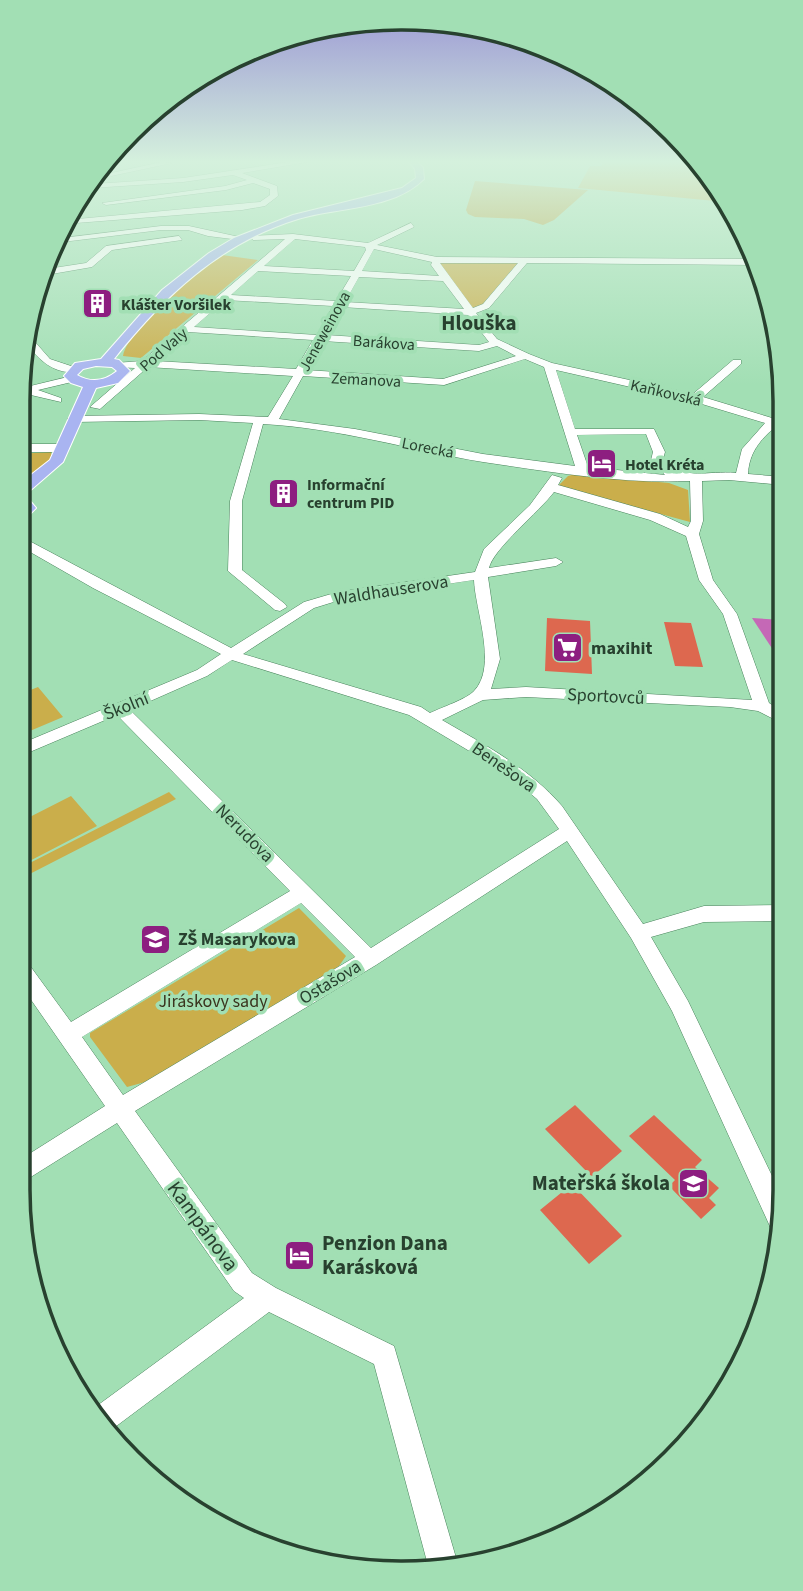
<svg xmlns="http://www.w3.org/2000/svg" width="803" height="1591" viewBox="0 0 803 1591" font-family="'Source Sans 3',sans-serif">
<rect width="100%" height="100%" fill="#a2dfb4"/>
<path fill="#caae4b" d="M597,162H701L726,202L578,188L590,166H601L603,163Z
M222,255L258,260L141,358L123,356C130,325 195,274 222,255Z
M445,261L519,262L482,305L473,308L439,264Z
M51,452L52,459L18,486V454Z
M575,474L669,483L688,490L690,522L558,486L568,476Z
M38,687L63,717L18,736V695Z
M169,792L176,799L18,880V869Z
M71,796L97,826L18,867V823Z
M299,908L346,956L339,966L149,1081L127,1087L90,1037V1033Z"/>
<path fill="#bba03c" d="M475,181L588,190L554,220L543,225L524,219L475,217L468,214L466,210Z"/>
<path fill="#c568b6" d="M752,618L783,620V665Z"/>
<path fill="#dd684f" d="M547,618L590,621L592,674L545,671Z
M664,622L691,623L703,667L675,666Z
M575,1105L622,1151L592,1177L545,1129Z
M654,1115L702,1160L695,1167L719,1188L709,1198L716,1205L701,1219L669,1186L675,1180L629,1136Z
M572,1184L622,1236L589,1264L540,1210Z"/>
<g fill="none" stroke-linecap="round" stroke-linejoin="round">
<defs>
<path id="minor" d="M162,162L172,163L111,176L107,174Z
M288,162H307L242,173L277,186L278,196L265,206L242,210L63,224L67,220L260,202L270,195V189L253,183L226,190L106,205L102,203L225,186L247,180L233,175L183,182L91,188L94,184L183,178Z
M411,223L414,227L377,245L437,257L758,259V265L527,263L489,308L476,313L497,339L529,354L552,363L693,394L733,360H741V364L703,397L772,418L782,412V428L775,427C760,440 749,453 748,474L783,477V485L729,480L702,481L703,521L699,534L713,580L737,614L769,703L783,712V724L758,711L730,707L526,697L483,700L442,720C485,745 529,768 562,806L643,924L704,906L784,905V921L704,922L651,937L688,1001L785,1203L779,1235L773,1233L672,1011L631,938L567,841L376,965L135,1111L252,1273L276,1288L394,1346L459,1568L429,1569L374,1364L269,1312L107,1433L97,1424L90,1411L244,1298L234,1291L117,1123L18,1185V1161L105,1106L18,981V957L25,959L71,1022L290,891L117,715L18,757V745L197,670L221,654L93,588L18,545V535L231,648L304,602L338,592L475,572L484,549L530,505L552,475L562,478L558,485L660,514L688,527L691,521L690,481C622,484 551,472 483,462C410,450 338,428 263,424L242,501V570L285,604L287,607L280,611L275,610L228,571L230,501L253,423L199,420L73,422L67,419L73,416L199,414L268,417L293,376L148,367L100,409L90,407L135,368L115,367V363L142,361L285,239L253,240L250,236L293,234L368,243ZM295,239L365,247L366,250L354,271L264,266ZM374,249L432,262L431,265L439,276L362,271ZM440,263H518L483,304L473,308ZM258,271L351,276L336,301L231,295ZM359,277L443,281L464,309L345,302ZM225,300L333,306L317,335L194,327ZM342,307L468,315L489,342L479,345L326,335ZM188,332L313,340L296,369L155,361ZM323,341L479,351L497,346L516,356L443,379L306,370ZM525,359L544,367L575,466L483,454L355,429L279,419L303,376L444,385ZM556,370L692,401L765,423L742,449L736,473C707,470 686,482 663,459L665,452L654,429H575ZM646,434L653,452L651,460L665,475L588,467L577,435ZM554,492L650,520L686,536L699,580L723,614L752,700L526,687L491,689L500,659L488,577L556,566L563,562L556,558L489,568C493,549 539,512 554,492ZM474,580C475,610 498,666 474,691C467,699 440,708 430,713L421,707L243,654L314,608L340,600ZM232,660L409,715L503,771L537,799L559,829L371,948L130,710L207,676ZM301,903L355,957L123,1095L82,1037Z
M161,226H189L244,238L240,240L208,236L188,230H161L54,243L55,239Z
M179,236L182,240L112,250L92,267L46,275L47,269L86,263L106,246Z
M29,335L50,359L77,368V372C54,374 39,361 27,343Z
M72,376L76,377V381L38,390L61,398V402L18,392V386L26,387Z
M18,444H62L68,448L62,452H18Z"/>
<path id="major" d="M409,162H418L423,168L424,179C393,210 338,207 298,219C220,243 164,296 114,359L119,360L130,371L118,383L96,388L63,462L25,495L36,508L23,521L18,523V485L50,460L83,387L71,383L64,376L75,363L101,359L162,290L209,253L234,238L293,215L402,188L416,178L415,169ZM96,366L112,367L117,371C105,381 91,383 77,375L83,369Z"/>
</defs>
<use href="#minor" stroke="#48825b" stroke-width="1"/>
<use href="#major" stroke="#fff" stroke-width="2"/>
<use href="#minor" fill="#fff" fill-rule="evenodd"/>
<use href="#major" fill="#a9b4f1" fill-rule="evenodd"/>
</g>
<linearGradient id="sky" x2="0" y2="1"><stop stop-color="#9a96d4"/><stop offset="0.42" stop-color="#d5f1dd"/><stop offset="1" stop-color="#d5f1dd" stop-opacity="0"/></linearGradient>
<rect width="803" height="385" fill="url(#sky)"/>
<defs>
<symbol id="building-square" viewBox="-11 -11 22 22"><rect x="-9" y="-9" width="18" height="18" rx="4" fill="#8d1e80" stroke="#a2dfb4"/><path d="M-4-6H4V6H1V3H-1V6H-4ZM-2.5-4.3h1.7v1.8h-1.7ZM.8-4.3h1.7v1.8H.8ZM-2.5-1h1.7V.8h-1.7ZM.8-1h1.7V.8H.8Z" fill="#fff"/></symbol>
<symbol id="hotel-square" viewBox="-11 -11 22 22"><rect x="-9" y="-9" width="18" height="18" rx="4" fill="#8d1e80" stroke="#a2dfb4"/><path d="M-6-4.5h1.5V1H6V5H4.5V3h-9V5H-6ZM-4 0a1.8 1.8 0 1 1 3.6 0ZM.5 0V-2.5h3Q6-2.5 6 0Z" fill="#fff"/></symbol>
<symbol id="supermarket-square" viewBox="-11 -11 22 22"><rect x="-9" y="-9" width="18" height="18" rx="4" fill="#8d1e80" stroke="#a2dfb4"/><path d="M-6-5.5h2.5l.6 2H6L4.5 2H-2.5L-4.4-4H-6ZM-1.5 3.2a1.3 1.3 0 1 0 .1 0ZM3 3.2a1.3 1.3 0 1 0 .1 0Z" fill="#fff"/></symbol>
<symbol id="school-square" viewBox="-11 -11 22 22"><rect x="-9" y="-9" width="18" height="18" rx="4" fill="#8d1e80" stroke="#a2dfb4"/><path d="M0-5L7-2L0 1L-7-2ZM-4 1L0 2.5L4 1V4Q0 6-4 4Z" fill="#fff"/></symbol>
</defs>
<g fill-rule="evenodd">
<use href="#building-square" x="80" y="286" width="35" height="35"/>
<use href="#hotel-square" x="584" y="446" width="35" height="35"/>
<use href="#building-square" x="266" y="476" width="35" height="35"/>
<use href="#supermarket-square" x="550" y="630" width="35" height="35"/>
<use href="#school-square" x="138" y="922" width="35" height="35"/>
<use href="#school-square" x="676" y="1166" width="35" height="35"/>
<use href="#hotel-square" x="282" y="1238" width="35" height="35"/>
</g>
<g text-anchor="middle" stroke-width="7" stroke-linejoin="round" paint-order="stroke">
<g font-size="16" font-weight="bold" fill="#28412f" stroke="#a2dfb4" text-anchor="start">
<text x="121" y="310">Klášter Voršilek</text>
<text x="625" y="470">Hotel Kréta</text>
<text x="307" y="490">Informační<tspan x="307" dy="18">centrum PID</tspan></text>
</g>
<g font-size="16" fill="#28412f" stroke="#a2dfb4">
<text transform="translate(324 331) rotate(-61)" y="6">Jeneweinova</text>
<text transform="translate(384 342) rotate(4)" y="6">Barákova</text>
<text transform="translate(163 349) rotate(-41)" y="6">Pod Valy</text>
<text transform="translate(366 379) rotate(3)" y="6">Zemanova</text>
<text transform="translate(666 392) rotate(13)" y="6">Kaňkovská</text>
<text transform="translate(428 447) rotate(11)" y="6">Lorecká</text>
</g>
<g font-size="18" fill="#28412f" stroke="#a2dfb4">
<text transform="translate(391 590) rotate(-9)" y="6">Waldhauserova</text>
<text transform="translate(606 696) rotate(3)" y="6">Sportovců</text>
<text transform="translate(126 706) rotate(-22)" y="6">Školní</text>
<text transform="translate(504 767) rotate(35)" y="6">Benešova</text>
<text transform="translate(245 833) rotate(45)" y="6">Nerudova</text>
<text transform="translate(330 982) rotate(-31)" y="6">Ostašova</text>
</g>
<g font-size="18" font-weight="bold" fill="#28412f" stroke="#a2dfb4" text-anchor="start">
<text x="591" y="654">maxihit</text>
<text x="178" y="945">ZŠ Masarykova</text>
</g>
<g font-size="18" fill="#3a341e" stroke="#a2dfb4">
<text x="213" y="1007">Jiráskovy sady</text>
</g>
<g font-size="21" font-weight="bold" fill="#28412f" stroke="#a2dfb4">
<text x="479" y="330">Hlouška</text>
</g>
<g font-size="21" font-weight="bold" fill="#28412f" stroke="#a2dfb4" text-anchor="end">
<text x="670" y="1190">Mateřská škola</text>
<text x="322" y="1250" text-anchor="start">Penzion Dana<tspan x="322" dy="24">Karásková</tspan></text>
</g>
<g font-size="21" fill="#28412f" stroke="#a2dfb4">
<text transform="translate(203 1226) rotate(54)" y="7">Kampánova</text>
</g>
</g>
<path d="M0 0H803V1591H0ZM401 30H402A371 371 0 0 1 773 401V1190A371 371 0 0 1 402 1561H401A371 371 0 0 1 30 1190V401A371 371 0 0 1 401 30Z" fill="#a2dfb4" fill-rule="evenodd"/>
<path fill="none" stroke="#28412f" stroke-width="3.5" d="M401 30H402A371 371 0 0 1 773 401V1190A371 371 0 0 1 402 1561H401A371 371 0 0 1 30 1190V401A371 371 0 0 1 401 30Z"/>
</svg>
